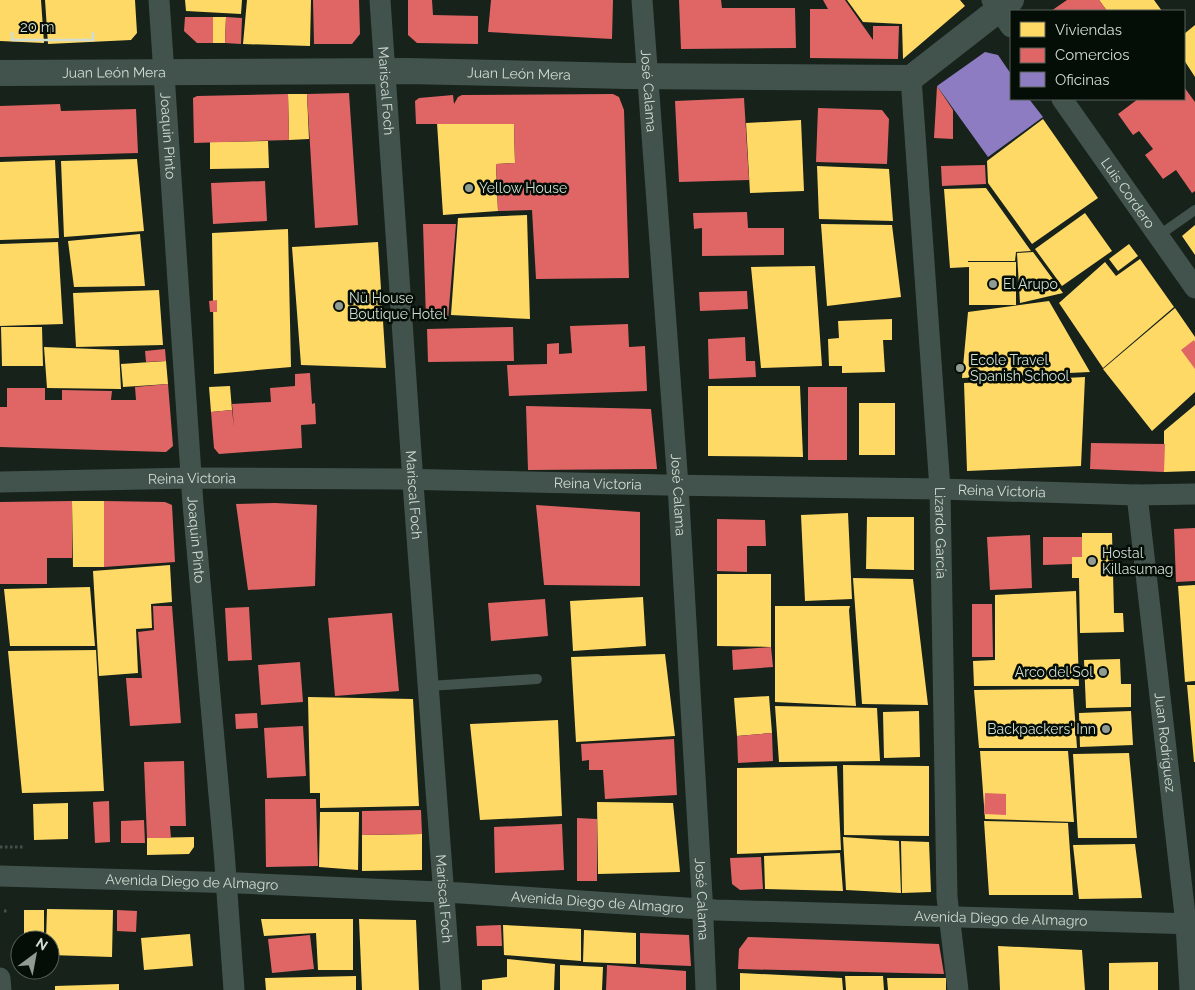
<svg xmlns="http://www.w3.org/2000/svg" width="1195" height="990" viewBox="0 0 1195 990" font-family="Raleway,sans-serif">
<rect width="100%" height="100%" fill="#16221a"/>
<path fill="#ffd966" d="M0,0H41L44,43L0,41Z
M45,0H135L137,33L131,40L48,44Z
M185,0H242L241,14L186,11Z
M247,0H311L310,46L243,44Z
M847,0H960L965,6L903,59L902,24L863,22Z
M1099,0H1154L1162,11H1107Z
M213,17H226L225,43H213Z
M1195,25V77L1184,60V34Z
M288,94H307L309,139L289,140Z
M1043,119L1098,198L1032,244L988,183L987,161Z
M801,120L804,191L750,193L746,123Z
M437,123L514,124L515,163L496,164L498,211L443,215Z
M268,141L269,168L210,169V142Z
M137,159L144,231L64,237L61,161Z
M55,160L59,238L0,240V162Z
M817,166L889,169L893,221L819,219Z
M986,188L1031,251L1016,252L1015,261H968V262H1016V305H969V267L950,268L944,189Z
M1085,213L1112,251L1062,286L1035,249Z
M527,215L530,319L451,315L458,218Z
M821,224L892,225L901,297L827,306Z
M1195,225V255L1182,236Z
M288,229L291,367L214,374L212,233Z
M140,234L145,286L74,287L68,241Z
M58,242L63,324L0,326V244Z
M378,242L386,368L301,365L292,247Z
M1129,244L1138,256L1118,271L1109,259Z
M1033,252L1063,293L1020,303L1017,253Z
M1140,259L1174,307L1103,368L1059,303L1105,262L1116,276Z
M815,266L822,366L761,368L751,267Z
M159,290L163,345L76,347L73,293Z
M1049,301L1090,372L962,378L968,312Z
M1175,308L1195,337V392L1152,431L1103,369Z
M892,319V340H883L885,372L842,373V366H829L828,339L839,338L838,321Z
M1,327H42L43,366H2Z
M44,347L119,350L121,389L47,388Z
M166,361L168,384L123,387L121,364Z
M1085,377L1081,466L967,471L964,383Z
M230,386L232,410L211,412L209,387Z
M708,386H800L803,457L708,456Z
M859,403H895V455H859Z
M1195,405V471L1164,472V431Z
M72,501H104V567H73Z
M848,513L852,599L805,601L801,515Z
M867,517H914V570L866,569Z
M1082,533H1112L1114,613H1123L1124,632L1080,633L1079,578H1072V557H1082Z
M170,565L172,602L151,604L152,628L136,629L138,673L99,676L93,571Z
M717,574H771V647L717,646Z
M853,578L913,579L928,705L862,704Z
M1195,585V681L1185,682L1178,586Z
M90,587L95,646H10L4,589Z
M1076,591L1079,686H974L973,661L995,660V595Z
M643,597L646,646L573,651L570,601Z
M775,606H850L849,610L856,706L775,702Z
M96,650L104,791L22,793L8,651Z
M665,654L675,736L576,742L571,657Z
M1120,659L1121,684H1131V707L1086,708L1084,660Z
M1187,685H1195V762H1194Z
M1073,689L1077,748H979L974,690Z
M769,696L772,733L737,736L734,698Z
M308,697L413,699L419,806L320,808V793H310Z
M775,706L877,708L880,761L779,762Z
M919,711L920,757L884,758L883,712Z
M1131,711L1133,745L1080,747L1079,713Z
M558,720L562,816L480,820L470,724Z
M980,751H1068L1074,822L985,819Z
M1129,753L1137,838H1078L1073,754Z
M843,765L929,766V836L844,835Z
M837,766L841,850L737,854V768Z
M597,802L673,803L680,872L598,874Z
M68,803V839L34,840L33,804Z
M320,812H359L358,870L319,867Z
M984,821L1068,823L1073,895H989Z
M422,834V870L362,871V835Z
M194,837V847L189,854L147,855V838Z
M843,837L899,841L901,893L846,890Z
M901,841L929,842L931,892L902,893Z
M1135,844L1142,898L1079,899L1073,845Z
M840,853L843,891L765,889L764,856Z
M47,909L113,910L112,957L50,955V940H46Z
M24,910H44V940H24Z
M261,919H353V970H318L316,933L264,936Z
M359,919L416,920L419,990H362Z
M503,925L581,929V961L504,955Z
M584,930L636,933V964L583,962Z
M190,934L193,966L144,970L141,938Z
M998,946L1082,950L1085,990H1000Z
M507,959L555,964L554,990H482V980L507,977Z
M1158,962V990H1109V963Z
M560,965L603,967L602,990H560Z
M740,973L842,978L843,990H740Z
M356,976V990H266L265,978Z
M845,976H883L884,990H846Z
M887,978H946V990H888Z
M119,984V990H55V986Z"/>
<path fill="#e06666" d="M313,0H359L360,34L352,44H314Z
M408,0H432L433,15L478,16V44L417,43L408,35Z
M491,0H613L612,39L488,32Z
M679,0H721L722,8H795L796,48L681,49Z
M823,0H845L873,40V26H899L898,59L810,58V9H828Z
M1067,0H1099L1107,11H1051Z
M185,17H213V43H197L184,31Z
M226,17L242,18L241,44L225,43Z
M937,86L953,110V139L934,138Z
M1184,87L1195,102V191L1192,193L1176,170L1163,179L1145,155L1153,149L1139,131L1133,135L1118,114L1138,99H1184Z
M349,93L358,225L315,228L307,94Z
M288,94L289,140L194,143L193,98L197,96Z
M613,94L619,97L624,110L629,278L536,279L532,210L498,211L496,164L515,163L514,124H416L415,101L419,98L453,95L454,104L458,97L462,95Z
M744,98L749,180L679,182L675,101Z
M60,104L61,111L136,109L138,153L0,157V106Z
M818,108L882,110L889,119L887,164L816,162Z
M985,165L986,184L942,186L941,166Z
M265,181L267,221L213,224L211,183Z
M747,212L748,228H784V255L702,256V228L694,229L693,213Z
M423,224H456L448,319L426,320Z
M747,291L748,309L700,311L699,292Z
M217,300V312H210L209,301Z
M628,324L629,347L645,346L647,391L509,396L507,365L547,364V344L559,343V354L572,353L570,326Z
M513,327L514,361L428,362L427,329Z
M745,337L746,361H755L756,377L709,379L708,339Z
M1194,340L1195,342V369L1181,350Z
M165,349L166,361L146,362L145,351Z
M310,373L312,404L315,403L316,424L301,425L302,448L219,454L214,448L211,412L232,410L234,427L232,404L271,402L270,388L295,386V374Z
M168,384L173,446L166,452L0,447V407H7V388H45V400H62V390L112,391L111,400H136L135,387Z
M808,387H847V460H808Z
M526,406L651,409L657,469L528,470Z
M1091,443L1165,444L1164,472L1090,469Z
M72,501V558H47V584H0V502Z
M104,501L165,502L172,505L175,562L104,567Z
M275,503L317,505L315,586L248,590L236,504Z
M536,505L640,512V586L544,585Z
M717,519L765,520L766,546H747V572L717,571Z
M1195,528V581L1176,582L1174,529Z
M1030,535L1032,588L990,590L987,537Z
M1043,537H1082V557H1072V564L1043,565Z
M545,599L548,636L491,641L488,603Z
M972,604H992L993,657H972Z
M153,606H172L181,723L130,726L126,678H142L138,632L154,630Z
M249,607L252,660L228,661L225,608Z
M392,613L399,691L335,696L328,618Z
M771,647L773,667L733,670L732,650Z
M300,662L303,702L261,705L258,665Z
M257,713L258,728L236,729L235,714Z
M303,726L306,776L267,778L264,728Z
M772,733L773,761L738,763L737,736Z
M674,739L677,795L605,799L603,770H589V760L582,761L581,744Z
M184,761L186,826H170L171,838H147L144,762Z
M985,793L1006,794V815L984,814Z
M265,799H316L318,866L266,867Z
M109,801L110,842L95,843L93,802Z
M421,810L422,834L362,835V811Z
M577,818L597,819V881H577Z
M144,820L145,843H121V821Z
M562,824L564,870L495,873L494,827Z
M761,857L763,889L740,890L732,884L730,858Z
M117,910L137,911L136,932L117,931Z
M501,925L502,946H477L476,926Z
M640,933L689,935L691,966L640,964Z
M310,935L314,969L272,973L268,939Z
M748,937L939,944L944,974L738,969L739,949Z
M607,965L686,971V990H606Z"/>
<path fill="#8e7cc3" d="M985,52L998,55L1011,74V99H1029L1043,117L988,157L937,86Z"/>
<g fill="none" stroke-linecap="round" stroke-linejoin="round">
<path stroke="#45524c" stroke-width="3" stroke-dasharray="2.5 2.5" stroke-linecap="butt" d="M0,847H24
M4,911H9"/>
<path stroke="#42534d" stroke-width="10" d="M1158,236L1195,210
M429,686L537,679"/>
<g stroke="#42534d" stroke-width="21">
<path id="s1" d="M159,0L193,504L224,851L234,990"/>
<path id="s2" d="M380,0L414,497L451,990"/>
<path id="s3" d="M642,0L678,485L702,896L706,990"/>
<path d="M992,0L1011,27"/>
<path id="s4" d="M911,78L940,489L947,897L958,990"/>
<path id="s5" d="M1062,99L1195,288"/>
<path id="s6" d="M0,482L192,478L397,479L665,485L940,489L1137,495L1195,494"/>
<path id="s7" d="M1137,495L1186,924L1190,990"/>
<path id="s8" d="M0,876L239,883L461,893L716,910L1195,924"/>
<path d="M0,978L1,990"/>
</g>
<path stroke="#42534d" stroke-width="26" id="s9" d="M0,73L407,71L626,76L911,78L1011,0"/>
</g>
<g fill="#909c92" stroke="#050d07" stroke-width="2">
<circle cx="469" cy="188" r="5"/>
<circle cx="993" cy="284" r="5"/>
<circle cx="339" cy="306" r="5"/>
<circle cx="960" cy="368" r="5"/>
<circle cx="1092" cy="561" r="5"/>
<circle cx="1103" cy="672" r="5"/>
<circle cx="1106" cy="729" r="5"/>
</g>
<g text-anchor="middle" stroke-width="5" stroke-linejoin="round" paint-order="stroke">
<g font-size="14" fill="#d1ddd3" stroke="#050d07">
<text dy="5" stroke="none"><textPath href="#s9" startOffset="114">Juan León Mera</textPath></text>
<text dy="5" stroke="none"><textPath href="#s9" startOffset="519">Juan León Mera</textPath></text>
<text dy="5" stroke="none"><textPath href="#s2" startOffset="91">Mariscal Foch</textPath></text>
<text dy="5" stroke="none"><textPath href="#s3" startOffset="91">José Calama</textPath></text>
<text dy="5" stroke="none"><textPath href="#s1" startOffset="136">Joaquin Pinto</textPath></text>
<text dy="5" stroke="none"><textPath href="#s5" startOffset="115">Luis Cordero</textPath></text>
<text dy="5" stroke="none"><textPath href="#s6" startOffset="192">Reina Victoria</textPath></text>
<text dy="5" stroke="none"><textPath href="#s6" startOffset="598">Reina Victoria</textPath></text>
<text dy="5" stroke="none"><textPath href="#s6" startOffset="1002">Reina Victoria</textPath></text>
<text dy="5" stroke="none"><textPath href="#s2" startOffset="496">Mariscal Foch</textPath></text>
<text dy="5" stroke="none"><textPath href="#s3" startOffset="496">José Calama</textPath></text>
<text dy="5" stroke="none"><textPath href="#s4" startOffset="456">Lizardo García</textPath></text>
<text dy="5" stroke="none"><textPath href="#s1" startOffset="541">Joaquin Pinto</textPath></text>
<text dy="5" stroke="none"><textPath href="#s7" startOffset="249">Juan Rodríguez</textPath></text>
<text dy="5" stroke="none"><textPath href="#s8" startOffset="192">Avenida Diego de Almagro</textPath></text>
<text dy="5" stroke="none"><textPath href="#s2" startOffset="901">Mariscal Foch</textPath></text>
<text dy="5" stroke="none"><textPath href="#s3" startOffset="901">José Calama</textPath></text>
<text dy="5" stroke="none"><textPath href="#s8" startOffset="598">Avenida Diego de Almagro</textPath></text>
<text dy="5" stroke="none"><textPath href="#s8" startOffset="1002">Avenida Diego de Almagro</textPath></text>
</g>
<g font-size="14" fill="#d1ddd3" stroke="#050d07" text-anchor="start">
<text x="479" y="193">Yellow House</text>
<text x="1003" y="289">El Arupo</text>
<text x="349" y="303">Nü House<tspan x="349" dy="16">Boutique Hotel</tspan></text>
<text x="970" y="365">Ecole Travel<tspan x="970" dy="16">Spanish School</tspan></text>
<text x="1102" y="558">Hostal<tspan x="1102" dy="16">Killasumag</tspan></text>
<text x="1093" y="677" text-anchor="end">Arco del Sol</text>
<text x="1096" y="734" text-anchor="end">Backpackers' Inn</text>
</g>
</g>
<rect x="1010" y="10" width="175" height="90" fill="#050d07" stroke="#576059"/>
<rect x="1020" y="22" width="25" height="15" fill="#ffd966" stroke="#576059"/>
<text x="1055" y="35" font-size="15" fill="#d1ddd3">Viviendas</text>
<rect x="1020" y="48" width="25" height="15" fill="#e06666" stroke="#576059"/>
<text x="1055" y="60" font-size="15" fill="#d1ddd3">Comercios</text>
<rect x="1020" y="72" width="25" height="15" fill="#8e7cc3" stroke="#576059"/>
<text x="1055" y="85" font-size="15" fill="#d1ddd3">Oficinas</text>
<g transform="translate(35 955) rotate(32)"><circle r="24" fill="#050d07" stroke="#576059"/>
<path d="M0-4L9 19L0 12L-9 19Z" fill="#909c92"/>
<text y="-8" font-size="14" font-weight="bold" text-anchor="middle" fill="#d1ddd3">N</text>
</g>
<path d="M12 32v8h81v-8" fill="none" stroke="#d1ddd3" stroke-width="2.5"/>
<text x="20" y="32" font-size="15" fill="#d1ddd3" stroke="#050d07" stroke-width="4" paint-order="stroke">20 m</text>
</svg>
